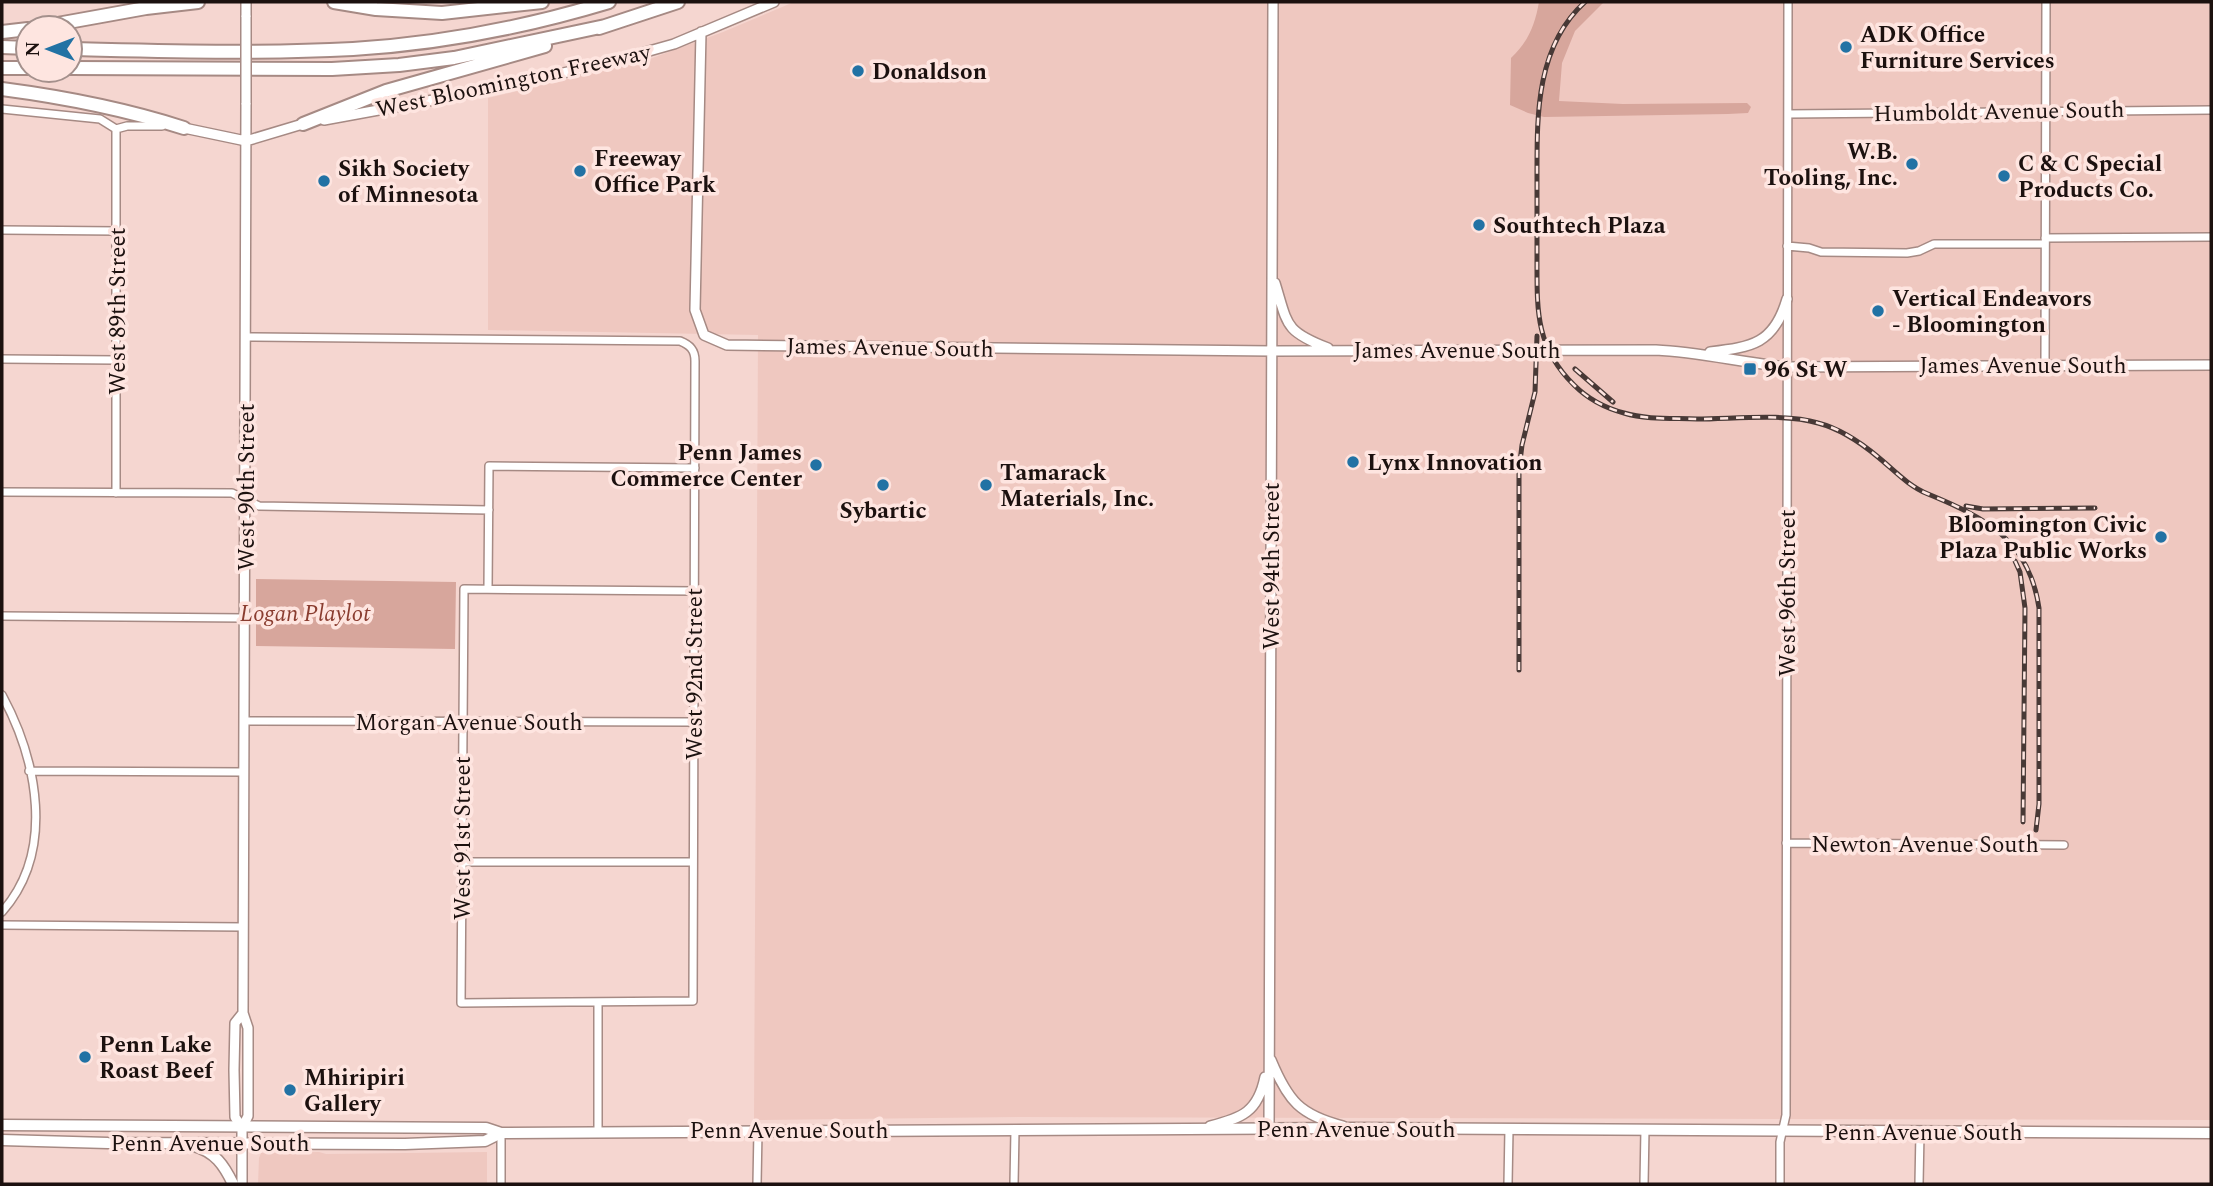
<svg xmlns="http://www.w3.org/2000/svg" width="2213" height="1186" viewBox="0 0 2213 1186" font-family="Spectral,serif">
<rect width="100%" height="100%" fill="#f5d6d0"/>
<path fill="#efc8c0" d="M794,2H2211V1120L1021,1117L754,1120L758,335L488,330V98L647,60L723,32Z
M319,1152L326,1154L487,1152V1184H258L259,1158L261,1153Z"/>
<path fill="#d7a69c" d="M1539,2H1604L1575,31L1562,63L1559,101L1623,104L1747,103L1751,107L1748,113L1728,114L1544,117L1528,113L1510,105L1511,58C1528,42 1535,25 1539,2Z
M256,579L456,582L455,649L256,646Z"/>
<g fill="none" stroke-linecap="round" stroke-linejoin="round">
<defs>
<path id="minor" d="M2,109L100,119L116,129L127,126H162
M1788,114L2211,110
M2,230L117,231
M2045,238L2211,237
M1787,246L1809,248L1821,252L1907,253L1919,251L1934,244H2045
M247,337L680,341C690,345 695,350 695,361C694,575 693,788 693,1001L461,1003L464,589L694,591
M2,359L116,360
M2045,365L2046,2
M2,492L232,493L259,506L489,510
M116,493V129
M488,589L489,466L695,468
M2,616L245,618
M2,695C37,760 56,851 2,912
M244,721L694,722
M29,771L244,772
M1786,843L2064,845
M462,862H693
M2,925L243,927
M598,1131V1002
M501,1184V1133
M757,1184L758,1130
M1014,1184L1015,1130
M1508,1184L1509,1129
M1644,1184L1645,1129
M1780,1184V1142L1786,1115L1788,2
M1919,1184L1920,1132"/>
<path id="tertiary" d="M246,17V2
M701,32L695,310L704,335L727,345L1272,351L1656,350C1700,352 1743,363 1787,367L2211,365
M324,120L444,98L596,66L674,44L774,2
M184,128L246,141L306,123
M1275,283C1288,325 1284,331 1328,348
M1710,352C1752,347 1774,344 1787,299
M1271,1060C1288,1101 1300,1115 1343,1126
M1210,1126C1242,1118 1258,1112 1265,1077
M242,1128L235,1117L234,1070L235,1023L243,1013
M1269,1130L1273,2
M242,1184V1128L248,1116V1028L243,1013L246,103"/>
<path id="secondary" d="M2,1125L486,1128L501,1133L1352,1128L2211,1133
M2,1140L108,1143L405,1144L485,1141L501,1133
M194,1146C215,1152 224,1165 233,1184"/>
<path id="motorway" d="M334,2L376,9L442,13L542,2
M35,28L146,8L198,2
M599,28L678,2
M2,32L28,29
M2,47L28,48
M70,49C164,51 259,54 353,49C439,44 526,27 609,2
M2,68H28
M70,68L332,69L399,65L454,58L605,26
M2,89C63,97 125,109 184,128
M303,124L386,91L545,46"/>
</defs>
<use href="#minor" stroke="#a68a84" stroke-width="10"/>
<use href="#tertiary" stroke="#a68a84" stroke-width="12"/>
<use href="#secondary" stroke="#a68a84" stroke-width="13"/>
<use href="#motorway" stroke="#a68a84" stroke-width="16"/>
<use href="#minor" stroke="#fff" stroke-width="7"/>
<use href="#tertiary" stroke="#fff" stroke-width="9"/>
<use href="#secondary" stroke="#fff" stroke-width="10"/>
<use href="#motorway" stroke="#fff" stroke-width="12"/>
<defs>
<path id="rail" d="M1585,2C1535,47 1537,118 1537,179C1537,206 1537,232 1537,258C1537,309 1535,347 1574,385C1588,399 1605,408 1624,413C1647,420 1673,418 1697,419C1733,419 1785,413 1818,423C1841,429 1860,442 1878,457C1894,470 1908,486 1928,494C1986,518 2029,540 2039,608V804L2036,830
M1575,369L1613,402
M1966,506L1983,509L2095,508
M2015,561L2020,572L2025,608L2023,822
M1519,670V470L1522,445L1535,392L1537,336"/>
</defs>
<use href="#rail" stroke="#483936" stroke-width="5"/>
<use href="#rail" stroke="#fee5e0" stroke-width="2.5" stroke-dasharray="8" stroke-linecap="butt"/>
<defs>
<path id="tertiary-bridge" d="M246,17V103"/>
</defs>
<use href="#tertiary-bridge" stroke="#a68a84" stroke-width="12" stroke-linecap="butt"/>
<use href="#tertiary-bridge" stroke="#fff" stroke-width="9"/>
</g>
<g fill="#2272a4" stroke="#fee5e0" stroke-width="2.5">
<circle cx="1846" cy="47" r="7"/>
<circle cx="858" cy="71" r="7"/>
<circle cx="1912" cy="164" r="7"/>
<circle cx="580" cy="171" r="7"/>
<circle cx="2004" cy="176" r="7"/>
<circle cx="324" cy="181" r="7"/>
<circle cx="1479" cy="225" r="7"/>
<circle cx="1878" cy="311" r="7"/>
<rect x="1743" y="362" width="14" height="14" rx="3.5"/>
<circle cx="1353" cy="462" r="7"/>
<circle cx="816" cy="465" r="7"/>
<circle cx="883" cy="485" r="7"/>
<circle cx="986" cy="485" r="7"/>
<circle cx="2161" cy="537" r="7"/>
<circle cx="85" cy="1057" r="7"/>
<circle cx="290" cy="1090" r="7"/>
</g>
<g text-anchor="middle" stroke-width="7" stroke-linejoin="round" paint-order="stroke">
<g font-size="23" font-weight="bold" fill="#1c110f" stroke="#fee5e0" text-anchor="start">
<text x="1860" y="42">ADK Office<tspan x="1860" dy="26">Furniture Services</tspan></text>
<text x="872" y="79">Donaldson</text>
<text x="1898" y="159" text-anchor="end">W.B.<tspan x="1898" dy="26">Tooling, Inc.</tspan></text>
<text x="594" y="166">Freeway<tspan x="594" dy="26">Office Park</tspan></text>
<text x="2018" y="171">C &amp; C Special<tspan x="2018" dy="26">Products Co.</tspan></text>
<text x="338" y="176">Sikh Society<tspan x="338" dy="26">of Minnesota</tspan></text>
<text x="1493" y="233">Southtech Plaza</text>
<text x="1892" y="306">Vertical Endeavors<tspan x="1892" dy="26">- Bloomington</tspan></text>
<text x="1764" y="377">96 St W</text>
<text x="802" y="460" text-anchor="end">Penn James<tspan x="802" dy="26">Commerce Center</tspan></text>
<text x="1367" y="470">Lynx Innovation</text>
<text x="1000" y="480">Tamarack<tspan x="1000" dy="26">Materials, Inc.</tspan></text>
<text x="883" y="518" text-anchor="middle">Sybartic</text>
<text x="2147" y="532" text-anchor="end">Bloomington Civic<tspan x="2147" dy="26">Plaza Public Works</tspan></text>
<text x="99" y="1052">Penn Lake<tspan x="99" dy="26">Roast Beef</tspan></text>
<text x="304" y="1085">Mhiripiri<tspan x="304" dy="26">Gallery</tspan></text>
</g>
<g font-size="23" fill="#1c110f" stroke="#fee5e0">
<text transform="translate(513 80) rotate(-12)" y="8">West Bloomington Freeway</text>
<text transform="translate(1999 111) rotate(-1)" y="8">Humboldt Avenue South</text>
<text transform="translate(117 311) rotate(-90)" y="8">West 89th Street</text>
<text transform="translate(890 347) rotate(1)" y="8">James Avenue South</text>
<text x="1457" y="358">James Avenue South</text>
<text x="2023" y="373">James Avenue South</text>
<text transform="translate(246 487) rotate(-90)" y="8">West 90th Street</text>
<text transform="translate(1271 566) rotate(-90)" y="8">West 94th Street</text>
<text transform="translate(1787 593) rotate(-90)" y="8">West 96th Street</text>
<text transform="translate(694 674) rotate(-90)" y="8">West 92nd Street</text>
<text x="469" y="730">Morgan Avenue South</text>
<text transform="translate(462 838) rotate(-90)" y="8">West 91st Street</text>
<text x="1925" y="852">Newton Avenue South</text>
<text x="1356" y="1137">Penn Avenue South</text>
<text x="789" y="1138">Penn Avenue South</text>
<text x="1923" y="1140">Penn Avenue South</text>
<text x="210" y="1151">Penn Avenue South</text>
</g>
<g font-size="23" font-style="italic" fill="#8a3d30" stroke="#fee5e0">
<text x="305" y="621">Logan Playlot</text>
</g>
</g>
<rect width="2213" height="1186" fill="none" stroke="#1c110f" stroke-width="7"/>
<g transform="translate(49 49) rotate(270)"><circle r="33" fill="#fee5e0" stroke="#a4908c" stroke-width="2"/>
<path d="M0-5L12 26L0 18L-12 26Z" fill="#2272a4"/>
<text y="-10" font-size="19" font-weight="bold" text-anchor="middle" fill="#1c110f">N</text>
</g>
</svg>
